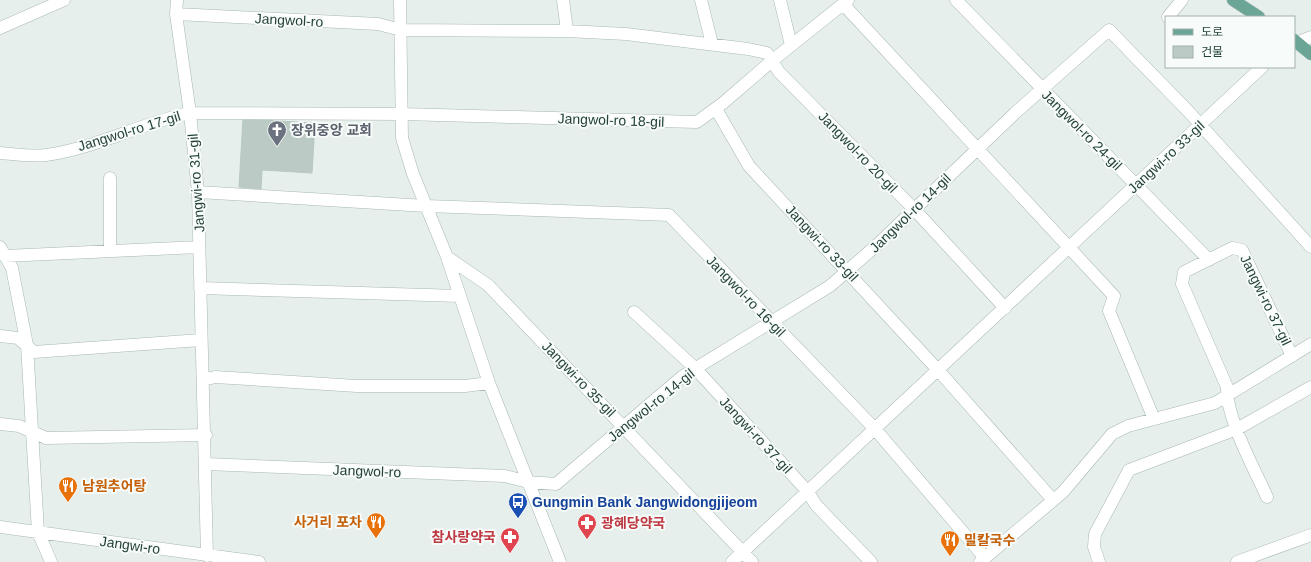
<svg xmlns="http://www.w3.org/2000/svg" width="1311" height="562" viewBox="0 0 1311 562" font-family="Arial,'Noto Sans KR',sans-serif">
<rect width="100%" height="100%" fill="#e6efeb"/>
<path fill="#bbcac4" stroke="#b8c9c2" d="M243,119L315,123L312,173L262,170L261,189L239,187Z"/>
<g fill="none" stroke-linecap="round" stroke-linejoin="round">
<defs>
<path id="minor" d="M177,0L176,14L190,113L198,192L207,556
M400,0L402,138L413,174L447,257L489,383L560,562
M563,0L567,31
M701,0L712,44
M780,0L791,45
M956,0L1209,260
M843,4L1114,296L1109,311L1154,419
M176,14L378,24L401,30L567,31L626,34L748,49L767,53L779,72L914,209L1005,308
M1168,17L1182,0
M0,28L64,0
M1294,44L1311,37
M716,109L749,166L938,370L1053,500
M0,153C15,154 32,157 46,155C96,148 141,123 190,113L402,114L697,122L723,103L773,60L848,0
M198,192L426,206L669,215L875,429L985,558
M0,247L12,268L27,345L38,532L51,562
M110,251V178
M0,253L5,256L199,247
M447,257L488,285L752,562
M200,288L460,296
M634,312L695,368L808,492L816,505L871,562
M0,336L18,338L34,352L201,340
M203,380L215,377L357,386H465L489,383
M0,424L19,426L46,438L206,435
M206,464L505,476L528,482L556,484L683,376L830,286L877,245L1015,113L1109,30L1188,111L1311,247
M1267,497C1254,468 1226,418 1227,387L1182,284L1184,272L1232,248L1242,250L1292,356
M0,527L259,562
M732,562L1262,67
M980,562L1063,492L1112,434L1128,426L1215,403L1311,344
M1099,562L1094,547L1095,534L1129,470L1237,429L1311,387
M1237,562L1311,535"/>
<path id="major" d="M1233,0L1259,17
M1294,40L1311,54"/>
</defs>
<use href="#minor" stroke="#a8b8b2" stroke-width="13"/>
<use href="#major" stroke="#c2cac8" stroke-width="13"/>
<use href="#minor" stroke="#fff" stroke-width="12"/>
<use href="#major" stroke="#6aa596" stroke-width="12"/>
</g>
<defs>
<symbol id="church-pin" viewBox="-11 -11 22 30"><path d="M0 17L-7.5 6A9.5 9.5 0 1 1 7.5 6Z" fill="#6b7280" stroke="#f7fbf9"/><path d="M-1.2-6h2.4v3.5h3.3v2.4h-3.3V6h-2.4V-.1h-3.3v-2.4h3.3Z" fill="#fff"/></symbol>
<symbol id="restaurant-pin" viewBox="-11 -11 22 30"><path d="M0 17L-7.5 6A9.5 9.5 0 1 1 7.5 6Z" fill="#e8710a" stroke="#f7fbf9"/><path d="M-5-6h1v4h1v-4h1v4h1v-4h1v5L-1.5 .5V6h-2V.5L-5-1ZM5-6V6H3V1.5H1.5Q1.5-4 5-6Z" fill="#fff"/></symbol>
<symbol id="bus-pin" viewBox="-11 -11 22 30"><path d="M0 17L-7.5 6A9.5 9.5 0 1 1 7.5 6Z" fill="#1a4fb4" stroke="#f7fbf9"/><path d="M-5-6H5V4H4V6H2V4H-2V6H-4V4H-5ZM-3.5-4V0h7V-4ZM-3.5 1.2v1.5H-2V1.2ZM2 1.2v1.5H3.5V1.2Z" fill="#fff"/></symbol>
<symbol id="pharmacy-pin" viewBox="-11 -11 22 30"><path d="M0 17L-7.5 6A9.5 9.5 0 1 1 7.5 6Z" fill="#e0444e" stroke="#f7fbf9"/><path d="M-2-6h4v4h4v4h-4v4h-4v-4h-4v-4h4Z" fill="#fff"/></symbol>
</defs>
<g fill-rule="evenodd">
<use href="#church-pin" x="266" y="119" width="22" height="30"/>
<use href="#restaurant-pin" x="57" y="475" width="22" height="30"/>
<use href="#bus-pin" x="507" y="491" width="22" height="30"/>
<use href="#restaurant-pin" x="365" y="511" width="22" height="30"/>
<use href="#pharmacy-pin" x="576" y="512" width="22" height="30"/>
<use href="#pharmacy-pin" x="499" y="526" width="22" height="30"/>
<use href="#restaurant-pin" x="939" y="529" width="22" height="30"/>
</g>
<g text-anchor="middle" stroke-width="4" stroke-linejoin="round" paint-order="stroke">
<g font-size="14" fill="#24423a" stroke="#f7fbf9">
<text transform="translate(289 20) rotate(3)" y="5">Jangwol-ro</text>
<text transform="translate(611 120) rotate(2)" y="5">Jangwol-ro 18-gil</text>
<text transform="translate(1082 130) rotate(45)" y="5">Jangwol-ro 24-gil</text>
<text transform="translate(129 131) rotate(-17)" y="5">Jangwol-ro 17-gil</text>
<text transform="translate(858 152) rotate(46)" y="5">Jangwol-ro 20-gil</text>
<text transform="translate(1166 157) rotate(-43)" y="5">Jangwi-ro 33-gil</text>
<text transform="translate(196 183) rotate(-94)" y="5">Jangwi-ro 31-gil</text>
<text transform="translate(910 213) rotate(-44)" y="5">Jangwol-ro 14-gil</text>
<text transform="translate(822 243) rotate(47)" y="5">Jangwi-ro 33-gil</text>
<text transform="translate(746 296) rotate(46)" y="5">Jangwol-ro 16-gil</text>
<text transform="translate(1266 300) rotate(64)" y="5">Jangwi-ro 37-gil</text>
<text transform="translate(579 379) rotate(46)" y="5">Jangwi-ro 35-gil</text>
<text transform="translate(651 405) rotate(-39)" y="5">Jangwol-ro 14-gil</text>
<text transform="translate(756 435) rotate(47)" y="5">Jangwi-ro 37-gil</text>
<text transform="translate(367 471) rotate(2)" y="5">Jangwol-ro</text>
<text transform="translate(130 545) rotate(8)" y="5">Jangwi-ro</text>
</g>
<g font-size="14" font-weight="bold" fill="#5b616d" stroke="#f7fbf9" text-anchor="start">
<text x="291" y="135">장위중앙 교회</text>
</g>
<g font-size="14" font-weight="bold" fill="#c56008" stroke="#f7fbf9" text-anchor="start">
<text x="82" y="491">남원추어탕</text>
<text x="362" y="527" text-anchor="end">사거리 포차</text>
<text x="964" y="545">밀칼국수</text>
</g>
<g font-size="14" font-weight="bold" fill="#164399" stroke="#f7fbf9" text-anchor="start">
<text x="532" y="507">Gungmin Bank Jangwidongjijeom</text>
</g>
<g font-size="14" font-weight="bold" fill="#be3a42" stroke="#f7fbf9" text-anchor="start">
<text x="601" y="528">광혜당약국</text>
<text x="496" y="542" text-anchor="end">참사랑약국</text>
</g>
</g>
<rect x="1165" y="16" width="130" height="52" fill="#f7fbf9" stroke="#a3b1ad"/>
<rect x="1173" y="29" width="20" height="6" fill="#6aa596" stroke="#a3b1ad"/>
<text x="1201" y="36" font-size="12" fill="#24423a">도로</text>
<rect x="1173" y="46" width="20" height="12" fill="#bbcac4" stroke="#a3b1ad"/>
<text x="1201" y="56" font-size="12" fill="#24423a">건물</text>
</svg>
